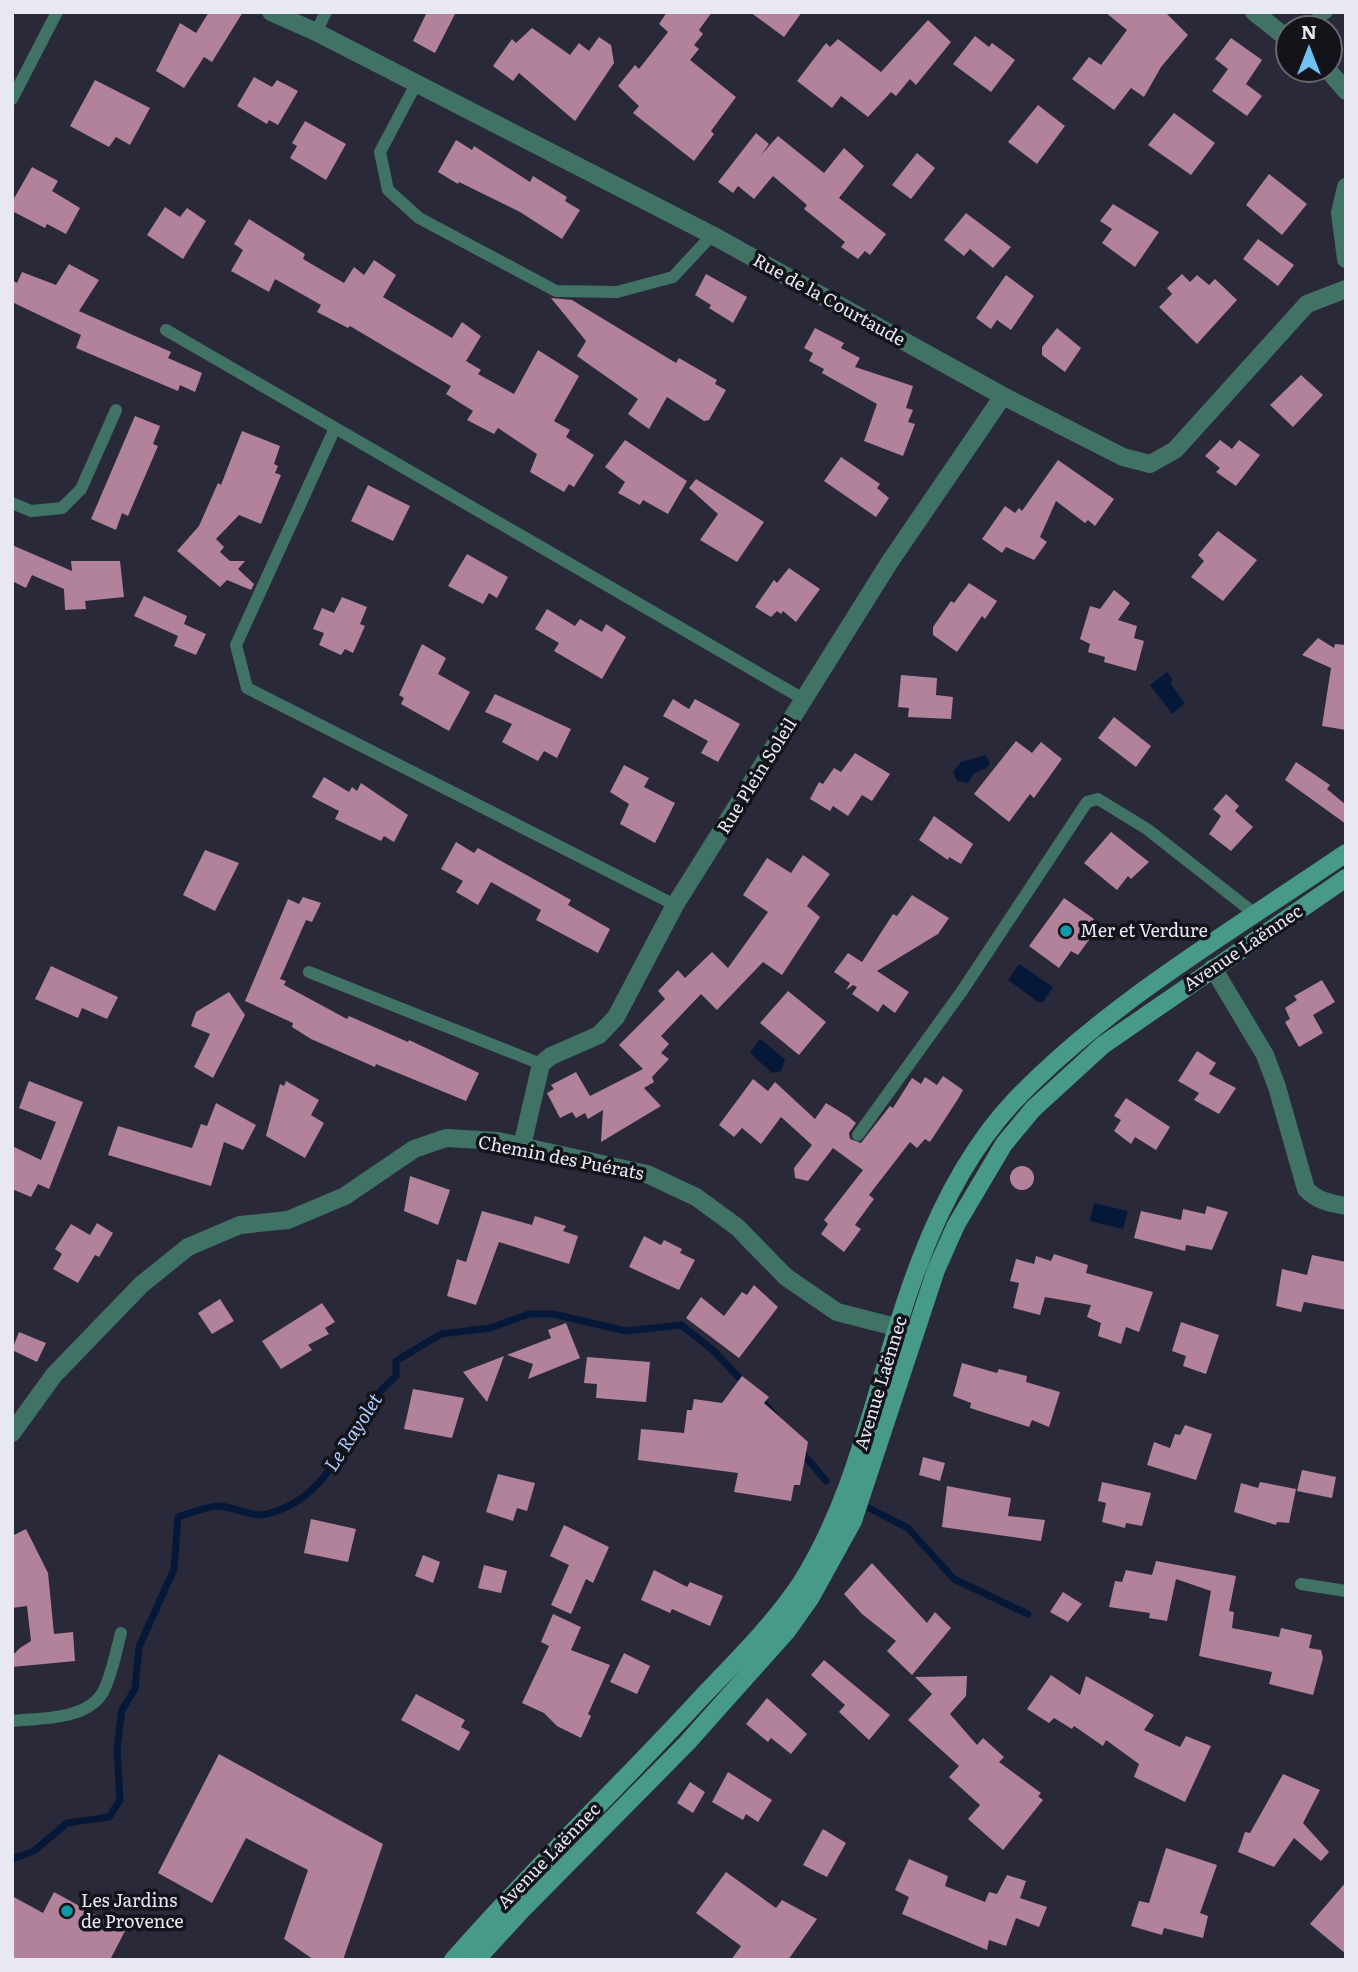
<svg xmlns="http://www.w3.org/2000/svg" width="1358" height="1972" viewBox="0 0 1358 1972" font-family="Literata,serif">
<rect width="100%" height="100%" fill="#2a293a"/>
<path fill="#061838" d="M1167,672L1173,680L1170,683L1185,703L1172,714L1150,685Z
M986,755L990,763L987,768L974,773L968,783L957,781L953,772L961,762Z
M1019,964L1053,987L1043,1002H1038L1008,980Z
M760,1039L785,1059L781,1071L772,1073L750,1053Z
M1094,1203L1128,1211L1123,1229L1090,1221Z"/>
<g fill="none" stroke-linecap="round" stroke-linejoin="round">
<path stroke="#061838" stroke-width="7" d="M759,1397L776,1417
M799,1449L826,1481
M869,1508L908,1528L954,1579L1028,1614
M12,1859L34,1851L67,1823L109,1817L120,1800L117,1748L122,1710L135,1689L139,1647L174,1569L178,1517C191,1513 207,1506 220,1506C234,1507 253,1518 267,1514C341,1495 345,1418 396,1376V1361L441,1334L490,1328L529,1314H553L626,1331L681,1325L714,1351L745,1384"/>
</g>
<path fill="#b2829a" d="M209,12H243L212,62L204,57L184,88L156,71L180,23L196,33Z
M427,12H456L435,53L413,41Z
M667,12H712L699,30L703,34L694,45L699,49L690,60L736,97L711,131L714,134L694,161L633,113L639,106L618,86L635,65L639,69L668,32L659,24Z
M750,12H802L784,37Z
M1105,12H1165L1188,35L1161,67L1144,97L1131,88L1114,110L1072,79L1089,57L1101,65L1127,30Z
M928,20L951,42L916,85L910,79L896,96L891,92L868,117L841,96L832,108L797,81L826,43L830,47L838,39L881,72Z
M532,28L570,55L579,43L589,51L599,37L611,45L614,63L575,121L519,73L513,81L493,66L512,39L516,43Z
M975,36L989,47L992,43L1015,60L991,92L953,64Z
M1231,38L1262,60L1246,84L1262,96L1247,116L1212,91L1228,69L1215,59Z
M254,77L272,87L277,80L298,91L278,125L269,120L267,124L237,106Z
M95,80L150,108L130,145L116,137L109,147L70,126Z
M1038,105L1065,126L1037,164L1008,142Z
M1174,113L1215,143L1191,175L1148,145Z
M305,121L346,144L326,180L290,158L297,146L292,143Z
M756,133L769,144L761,155L778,136L824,173L844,148L864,166L839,198L886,234L870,255L865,251L858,259L841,247L845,242L804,209L807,205L773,176L754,199L738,186L733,193L718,182Z
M456,140L472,150L474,146L530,182L533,176L567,197L565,201L580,210L562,239L520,212L459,182L458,184L438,172Z
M917,153L935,168L911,199L892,185Z
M32,167L58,181L52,191L80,208L66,234L47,224L45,228L12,211V202Z
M1269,174L1307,204L1282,235L1246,205Z
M1113,204L1159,232L1135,267L1102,243L1112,229L1100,221Z
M165,207L180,217L187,208L206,221L183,259L147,235Z
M966,213L1011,247L993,268L970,249L964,256L944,240Z
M249,219L305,254L303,259L344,283L354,267L364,275L374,260L396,275L383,297L452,338L462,322L481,336L466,361L481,370L478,374L514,394L538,350L579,376L554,421L570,430L566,437L594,455L574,487L569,484L564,492L530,472L537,454L498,428L494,434L467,420L473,411L446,394L451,386L350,326L348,328L317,312L321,305L275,279L269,292L231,271L243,250L234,244Z
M1258,239L1294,265L1278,286L1243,259Z
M69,264L99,280L79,311L171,352L168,358L202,373L195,392L180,385L178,391L76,348L81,335L12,302V280L17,283L22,272L56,285Z
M706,274L747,297L733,323L709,308L711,305L695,295Z
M1182,274L1190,282L1197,275L1209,285L1215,279L1237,300L1197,344L1159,307L1172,294L1167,288Z
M1006,275L1034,296L1011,330L997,320L991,329L976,318Z
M551,298L572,300L676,363L679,358L717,380L715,384L726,390L709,420L704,421L667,397L649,429L628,414L638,399L577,356L586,341Z
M815,328L844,343L841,348L860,358L855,367L913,386L906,408L913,410L908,422L915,424L903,456L864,441L877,404L822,373L824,369L809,361L813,353L804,348Z
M1057,328L1081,348L1065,372L1042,355V347Z
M1301,375L1323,395L1293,427L1270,405Z
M135,416L160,426L153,444L158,446L128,516L122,513L116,530L91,519Z
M242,431L280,446L274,464L278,466L275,473L281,475L261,524L239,515L216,539L224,547L220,552L230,561H245L238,569L254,584L251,590L227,580L220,587L177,551L199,526L218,483L221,485Z
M625,440L687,481L668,514L643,500L640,505L618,493L625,482L605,467Z
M1220,440L1232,449L1239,440L1260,455L1236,486L1216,472L1220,468L1205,456Z
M841,457L880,484L877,488L889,498L876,517L824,481Z
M1058,460L1114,499L1095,526L1088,520L1085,523L1056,501L1040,537L1047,542L1034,560L1006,547L1002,553L982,539L1005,506L1015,513L1019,508L1022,511Z
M696,479L764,522L737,562L700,540L718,514L689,488Z
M368,485L410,506L393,541L351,521Z
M1218,531L1257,560L1223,601L1191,577L1204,561L1198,555Z
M12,545L72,571L71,561H120L124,597L85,601L86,609L65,610L64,589L32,575L26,588L12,581Z
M467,554L508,577L497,598L489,593L483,604L448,586Z
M789,568L820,589L796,622L783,611L781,614L777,611L771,617L755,607L774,580L777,583Z
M969,583L997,601L985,619L982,616L957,652L933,635V627L951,601L954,603Z
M1114,590L1130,603L1118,620L1137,626L1134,638L1144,641L1136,671L1104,662L1105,657L1088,652L1090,644L1080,639L1090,606L1100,609Z
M144,596L187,616L184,624L206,634L196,655L174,646L178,636L134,616Z
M342,597L367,607L360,624L365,626L353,653L345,649L341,655L319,645L324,633L313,629L322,608L334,613Z
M547,609L575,626L580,619L602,632L606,624L626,637L602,679L554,651L559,643L535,629Z
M1318,638L1334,648L1335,644L1346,645V730L1322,726L1331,668L1302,655Z
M422,644L446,658L438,674L470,692L449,731L401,704L404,698L399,695Z
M901,675L937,678L936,695L953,697L951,719L908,717L909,708L898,707Z
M495,694L571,729L557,758L544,751L538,761L502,742L512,724L485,712Z
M673,699L689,709L695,699L740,724L718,762L701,753L708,741L663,716Z
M1114,717L1151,746L1136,767L1098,738Z
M1016,741L1032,753L1041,742L1062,759L1034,798L1030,794L1009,822L974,794Z
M855,753L890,774L872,801L862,795L848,816L833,806L830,811L810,799L819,782L823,784L834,768L841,772Z
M1296,762L1330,785L1327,789L1346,805V824L1285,780Z
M624,765L649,778L644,787L675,803L655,843L620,824L629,804L610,792Z
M324,777L349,792L352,787L357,791L361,783L408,815L394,842L384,836L381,841L335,819L339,811L312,797Z
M1226,794L1239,806L1235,811L1253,827L1231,851L1209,834L1221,816L1213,809Z
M934,816L973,844L961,864L949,857L948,860L919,840Z
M1111,832L1149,862L1131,879L1128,876L1117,890L1084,863Z
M456,842L474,853L478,848L571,900L568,905L610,929L598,953L536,920L541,910L491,882L478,905L456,892L463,881L441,869Z
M205,850L239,863L215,911L183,895Z
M803,855L830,874L807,906L820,917L782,975L763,962L717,1010L701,994L661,1036L669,1044L661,1053L669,1059L652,1077L654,1082L644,1088L661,1106L601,1142L603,1110L588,1119L585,1113L576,1118L572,1112L560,1118L547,1093L554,1089L551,1085L576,1072L590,1096L643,1069L619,1045L665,999L658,991L678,970L685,978L712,952L728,968L768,912L743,895L767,858L791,873Z
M912,895L949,918L938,934L877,971L909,992L895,1013L883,1004L878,1012L852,994L857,987L853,985L846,990L850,983L834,972L848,953L862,962L893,914L897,916Z
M303,897L321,903L312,922L306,920L280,979L286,981L284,985L347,1019L349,1016L408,1042L409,1040L479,1073L466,1101L376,1064L375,1067L311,1039L292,1027L293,1023L245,1001L288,899L299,904Z
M1064,898L1094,919L1088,929L1094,933L1078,955L1071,951L1059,968L1029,946Z
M51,966L118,997L107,1019L82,1008L78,1018L35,999Z
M1322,980L1335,1002L1313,1015L1323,1033L1299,1047L1285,1022L1290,1019L1285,1008L1297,1000L1294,996Z
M788,991L826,1022L799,1055L760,1023Z
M229,992L245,1015L213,1078L194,1067L210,1034L191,1026L196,1012Z
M1197,1051L1216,1063L1209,1074L1236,1088L1219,1114L1194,1100L1199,1093L1178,1081Z
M943,1076L963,1090L958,1099L930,1142L925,1139L917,1148L910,1142L869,1195L874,1199L855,1225L861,1229L844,1252L821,1234L828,1224L824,1220L863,1170L833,1148L808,1181L795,1178L794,1168L812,1145L781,1117L761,1144L742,1128L734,1137L719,1125L753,1079L768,1091L775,1082L815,1119L826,1103L849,1117L856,1123L849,1133L850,1139L861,1143L890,1106L893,1108L912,1078L921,1084L925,1077L937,1085Z
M29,1081L83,1102L49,1189L38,1184L31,1197L12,1189V1146L41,1160L56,1122L19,1108Z
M286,1081L319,1100L311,1115L324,1123L305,1158L266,1136L280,1084L284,1086Z
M1126,1098L1170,1127L1156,1150L1135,1137L1131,1144L1114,1131L1121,1120L1114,1116Z
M216,1103L256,1125L243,1150L224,1142L211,1186L108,1155L118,1126L192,1148L201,1124L207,1126Z
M1010 1178a12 12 0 1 1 24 0a12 12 0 1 1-24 0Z
M410,1176L450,1190L438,1225L404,1211Z
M1207,1206L1228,1212L1212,1250L1186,1245L1185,1251L1134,1238L1141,1211L1181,1220L1183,1209L1205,1214Z
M482,1211L532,1225L535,1216L566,1226L563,1231L578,1236L569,1264L499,1242L476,1305L447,1296L457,1259L466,1262Z
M97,1223L113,1233L99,1257L95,1255L78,1283L53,1269L62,1254L55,1249L71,1224L90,1235Z
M644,1236L661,1245L664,1240L682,1249L680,1253L695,1260L679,1290L629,1267Z
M1054,1254L1088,1265L1086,1273L1153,1292L1139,1332L1126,1327L1121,1344L1098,1336L1101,1323L1087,1317L1091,1305L1045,1297L1040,1315L1013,1308L1019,1283L1010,1281L1016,1259L1034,1264L1036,1256L1051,1261Z
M1312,1255L1346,1262V1310L1304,1302L1301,1312L1276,1306L1282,1269L1307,1275Z
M754,1285L778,1307L739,1358L686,1318L701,1297L724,1316L742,1292L747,1295Z
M220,1299L234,1321L212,1334L198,1313Z
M322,1303L335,1322L325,1328L329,1334L308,1345L312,1350L281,1369L262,1341Z
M1181,1322L1219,1335L1206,1374L1183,1366L1186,1356L1172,1351Z
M566,1323L580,1358L528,1379L533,1364L507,1355L551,1338L548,1330Z
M19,1332L46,1343L37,1362L12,1350Z
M504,1356L487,1402L463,1372Z
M587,1357L650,1362L646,1402L596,1398L597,1384L584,1383Z
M962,1363L997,1373L999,1369L1027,1376L1026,1382L1060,1392L1049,1427L1032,1420L1029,1427L970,1408L971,1403L953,1396Z
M742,1376L769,1397L764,1403L808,1442L800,1485H794L791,1501L734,1492L738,1473L638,1460L641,1429L684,1433L687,1410H692L694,1399L722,1403Z
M413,1389L464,1398L452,1438L404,1429Z
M1185,1425L1212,1434L1196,1480L1147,1465L1154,1442L1170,1448L1175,1434L1180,1435Z
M923,1457L945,1463L940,1481L919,1475Z
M1302,1470L1336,1477L1332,1498L1297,1491Z
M498,1474L535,1483L527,1511L517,1508L513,1521L486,1512Z
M1102,1482L1151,1493L1142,1526L1126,1523L1125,1528L1102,1522L1106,1503L1098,1501Z
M1260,1482L1296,1489L1289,1523L1277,1522L1276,1525L1234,1512L1241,1483L1258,1488Z
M947,1486L1011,1498L1008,1516L1045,1520L1041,1541L942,1527Z
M311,1519L356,1529L348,1562L304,1553Z
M564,1525L609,1547L593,1583L586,1579L571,1614L551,1605L569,1565L550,1556Z
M26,1529L48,1573L54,1634L73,1632L75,1661L12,1667V1656L20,1648L31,1641L27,1606L12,1608V1536Z
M423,1555L440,1562L433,1583L415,1576Z
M1156,1561L1236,1576L1229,1611L1234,1612L1232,1628L1279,1637L1281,1628L1312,1635L1309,1648L1321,1650L1323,1658L1313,1695L1269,1684L1272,1672L1199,1656L1211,1591L1176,1579L1167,1621L1149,1618L1150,1613L1109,1607L1115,1581L1122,1582L1126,1570L1152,1575Z
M872,1563L927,1623L935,1612L951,1628L912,1675L887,1651L896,1641L862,1614L844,1594Z
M484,1565L507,1571L501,1593L478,1588Z
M654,1570L687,1587L690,1582L723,1596L710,1626L672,1609L670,1613L641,1600Z
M1063,1592L1082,1604L1068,1622L1050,1612Z
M553,1614L581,1627L571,1650L610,1665L588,1714L591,1716L581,1738L557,1726L544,1713L522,1703L549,1646L541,1642Z
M624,1653L650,1666L637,1694L610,1682Z
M824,1660L890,1715L869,1740L839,1712L845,1705L811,1675Z
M1051,1675L1080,1695L1086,1676L1154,1715L1144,1730L1180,1747L1186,1736L1211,1746L1185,1802L1134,1777L1139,1764L1106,1740L1103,1746L1074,1726L1072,1729L1054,1718L1049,1723L1027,1709Z
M967,1676L966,1696L950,1714L977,1745L983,1738L1004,1757L999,1762L1041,1793L1038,1796L1043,1800L1003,1850L968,1819L980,1805L949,1777L959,1766L908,1720L932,1694L915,1677Z
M416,1694L465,1720L461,1727L470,1732L459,1751L401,1720Z
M767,1698L807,1734L791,1754L771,1738L768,1742L746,1724Z
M219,1754L383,1844L343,1960H314L284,1939L308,1870L246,1838L212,1903L158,1873Z
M728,1772L772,1800L758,1822L746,1814L743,1820L712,1802Z
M1283,1774L1320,1790L1303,1823L1329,1852L1321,1861L1294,1838L1274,1867L1238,1852L1245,1832L1250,1833Z
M690,1782L705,1792L693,1813L677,1803Z
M823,1829L846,1843L827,1877L803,1865Z
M1166,1848L1217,1865L1200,1913L1208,1916L1203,1938L1164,1928L1162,1935L1131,1926L1139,1901L1149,1903Z
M909,1859L948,1876L945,1886L985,1902L989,1892L997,1894L1007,1875L1026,1881L1020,1898L1047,1907L1039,1927L1016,1918L1006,1946L989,1940L987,1950L902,1914L909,1897L895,1890Z
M726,1872L776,1908L782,1900L817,1919L788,1960H731L741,1946L696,1913Z
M1346,1882V1954L1310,1924Z
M54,1892L125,1931L110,1960H12V1896L43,1913Z"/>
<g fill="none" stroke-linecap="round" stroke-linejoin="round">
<path stroke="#417266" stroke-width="12" d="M1304,28L1327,12
M316,32L326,12
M416,84L380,152L388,190L419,218L556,291L617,292L673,277L712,235
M12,99L57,12
M166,330L805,700
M335,428L236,645L247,688L675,905
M12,503L31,511L62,508L81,489L116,410
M309,972L541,1064
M858,1135L962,991L1087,802L1098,799L1147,829L1255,914
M1301,1584L1346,1591
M12,1721C41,1718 87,1720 103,1692C112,1675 116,1651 121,1633"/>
<path stroke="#417266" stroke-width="18" d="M271,12L316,32L712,235L1003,396L1123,457L1150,464L1175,450L1307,304L1346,289
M1254,12L1288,39
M1328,70L1346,91
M1346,187L1340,213L1346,259
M1213,968L1265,1055L1277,1087L1306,1189C1317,1201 1330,1203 1346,1206
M522,1146L541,1064L551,1056L599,1035L616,1017L675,905L889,563L1003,396
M12,1433L54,1375L141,1285L188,1247L240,1225L288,1220L345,1196L414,1149L446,1138L498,1141L647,1174L696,1197L737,1227L786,1277L837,1312L915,1332"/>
<path stroke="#479a87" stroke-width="18" d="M453,1960C532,1869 619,1787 700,1699C735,1662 773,1625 801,1583C863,1484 878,1368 920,1261C942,1203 974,1143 1017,1098C1112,1000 1234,930 1346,853
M476,1960L522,1910L687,1743L787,1631L811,1597L853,1521L936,1270L956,1225L1004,1144L1033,1109L1103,1045L1346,878"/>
</g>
<g fill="#0f9aa8" stroke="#13131a" stroke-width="2.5">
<circle cx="1066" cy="931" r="7"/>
<circle cx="67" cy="1911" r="7"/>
</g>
<g text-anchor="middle" stroke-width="7" stroke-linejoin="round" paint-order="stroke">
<g font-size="18" fill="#e8e8f3" stroke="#13131a">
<text transform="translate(829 300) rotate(29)" y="6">Rue de la Courtaude</text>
<text transform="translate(757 776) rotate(-58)" y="6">Rue Plein Soleil</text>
<text transform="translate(1243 948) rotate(-34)" y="6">Avenue Laënnec</text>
<text transform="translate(561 1158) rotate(11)" y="6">Chemin des Puérats</text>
<text transform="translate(881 1383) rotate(-73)" y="6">Avenue Laënnec</text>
<text transform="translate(549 1856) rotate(-46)" y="6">Avenue Laënnec</text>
</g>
<g font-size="18" fill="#e8e8f3" stroke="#13131a" text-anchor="start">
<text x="1080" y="937">Mer et Verdure</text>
<text x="81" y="1907">Les Jardins<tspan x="81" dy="21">de Provence</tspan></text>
</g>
<g font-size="19" font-style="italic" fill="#aeccfe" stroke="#13131a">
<text transform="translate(353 1432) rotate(-57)" y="7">Le Rayolet</text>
</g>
</g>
<rect width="1358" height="1972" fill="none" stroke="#e8e8f3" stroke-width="28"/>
<g transform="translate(1309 49)"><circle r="33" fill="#13131a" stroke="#686871" stroke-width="2"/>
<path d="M0-5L12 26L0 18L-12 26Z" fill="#72c1f5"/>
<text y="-10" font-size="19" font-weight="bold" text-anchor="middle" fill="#e8e8f3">N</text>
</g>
</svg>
